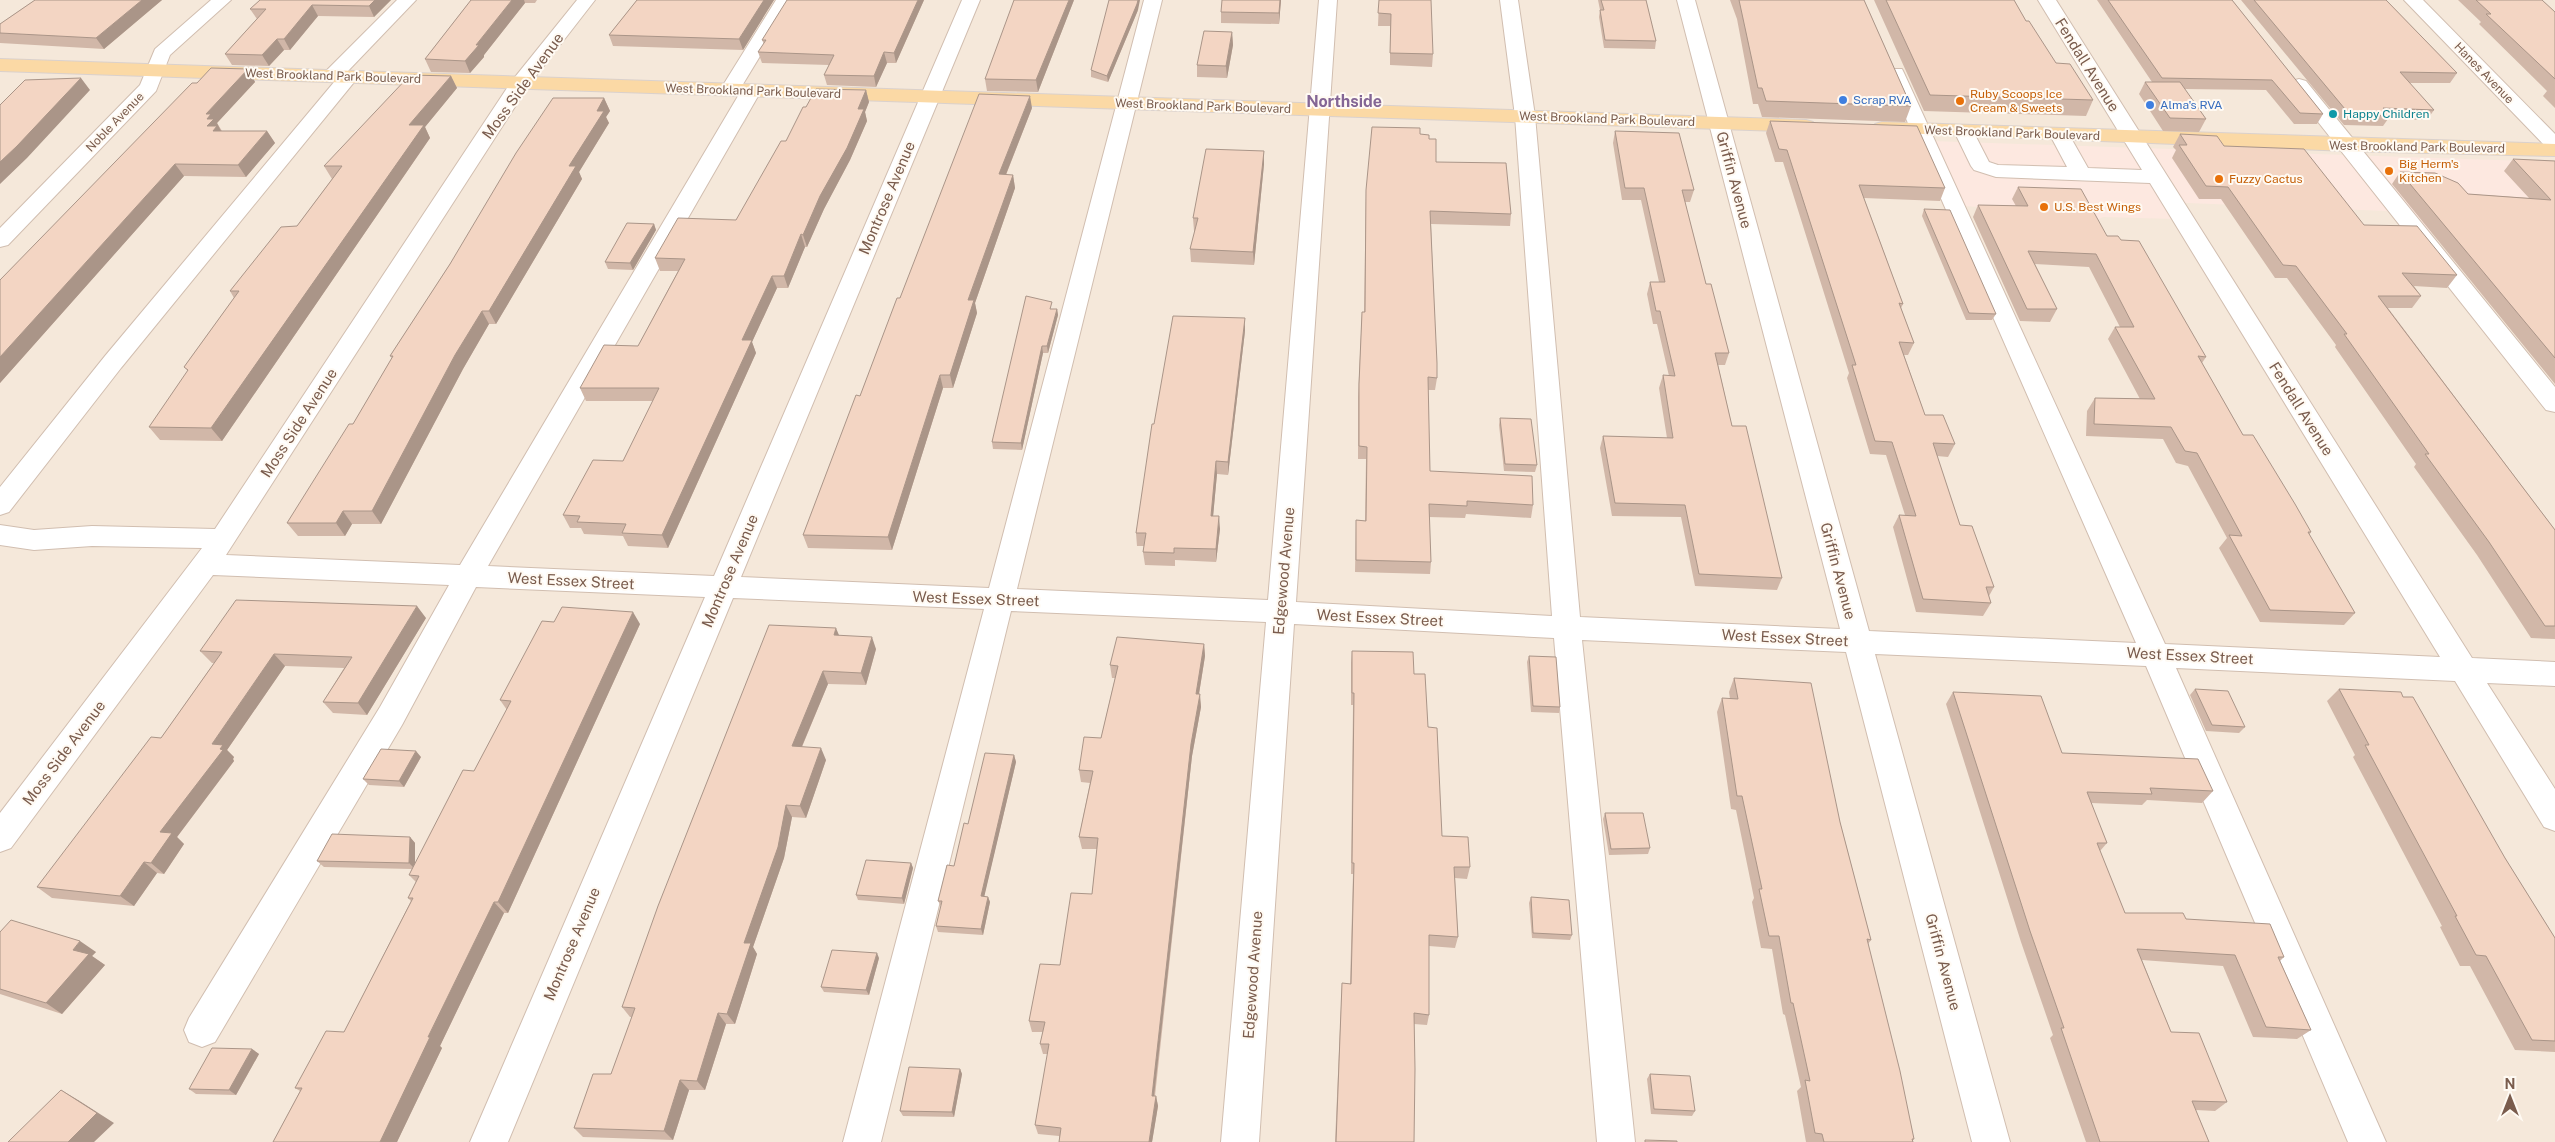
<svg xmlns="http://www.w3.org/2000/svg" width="2555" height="1142" viewBox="0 0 2555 1142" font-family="'Public Sans',sans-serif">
<rect width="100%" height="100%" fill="#fdf6ec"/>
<path fill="#f5e8da" d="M0,0H2555V1142H0Z"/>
<path fill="#fde8e0" d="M1932,141L2555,162V238L2422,232L2387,211L2162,202L2176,219L2103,217L2079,229L2003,208L1961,206Z"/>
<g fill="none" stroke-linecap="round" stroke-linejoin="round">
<defs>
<path id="minor" d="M211,0H231L170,55L156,91L8,245L0,247V228L140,85L155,49Z
M397,0H416L347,72L355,73L358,77L355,81L121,368L9,512L0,515V487L105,356L335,81L325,80L323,76L325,72Z
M577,0H595L529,85L226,555L460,565L741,91L744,87H758L761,91L488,566L714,576L962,0H980L741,577L989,588L1144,0H1162L1017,589L1268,600L1319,0H1337L1296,602L1552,616L1515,116L1500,0H1518L1535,116L1580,617L1840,629L1677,0H1695L1869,631L2136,643L1886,73L1888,69H1902L1904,73L2165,644L2440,657L2150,183L1996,177L1974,170L1971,166L1954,131L1957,127H1971L1989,162L1998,165L2067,167L2050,135L2053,131H2067L2088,168L2142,170L2038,0H2056L2472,658L2555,662V686L2487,683L2555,789V831L2544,827L2455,681L2176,668L2386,1142H2348L2146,666L1875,654L2010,1142H1972L1846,652L1582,640L1635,1142H1597L1554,638L1294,624L1259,1142H1221L1266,622L1011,611L881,1142H843L984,609L733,598L508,1142H470L705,597L476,587L402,725L215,1042L202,1047L189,1042L184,1030L189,1018L380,707L449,585L213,575L11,848L0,852V813L202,548L92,546L34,550L0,545V525L34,530L92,526L215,529L511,82Z
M776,0H794L737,94H723L720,90Z
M2404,0H2423L2555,134V151L2548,149Z
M2299,79L2306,81L2555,387V412L2546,410L2292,89L2289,85L2292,81Z"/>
<path id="major" d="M0,59L1806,120L1813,122L1816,126L1813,130L1806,132L0,71Z
M1882,122L2555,144V156L2348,151L1875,132L1872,128L1875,124Z"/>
</defs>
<use href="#minor" stroke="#d1beb0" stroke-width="2"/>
<use href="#major" stroke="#dad1cd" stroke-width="2"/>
<use href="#minor" fill="#fff" fill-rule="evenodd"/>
<use href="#major" fill="#fbd9a5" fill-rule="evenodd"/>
</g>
<path fill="#d1b7a8" d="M35,0H162L104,49L0,43V24Z
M260,0H391L374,17L318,16L290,50H284L269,66L232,65L225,54L257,19L250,9Z
M471,0H537L535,3H525L484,55V57L470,73L431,72L425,59Z
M637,0H774L743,50L613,46L609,35Z
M924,0L896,63H887L876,87L827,85L824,75L829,65L762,63L758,52L764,44L762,40Z
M1074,0L1038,92L987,91L985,79Z
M1281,0L1279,24L1221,23V12Z
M1379,0L1433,54L1432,67L1390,65V26H1378Z
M1598,0H1646L1656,41L1655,49L1604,48L1599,17L1600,10Z
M1730,0H1864L1911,106L1905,122L1762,117L1758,104H1753L1737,19Z
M1874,0H2014L2026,21L2056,63L2093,100L2086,116L1924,111Z
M2097,0H2232L2323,114L2317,124H2294L2266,90L2184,89L2206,119L2199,132L2163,131L2139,94L2145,82H2152Z
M2241,0H2386L2457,73L2450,83H2409L2434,110L2427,120L2388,119L2383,126L2344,125Z
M2458,0H2542L2555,12V108L2543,96L2547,91L2479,24L2481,22Z
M1138,10L1108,82L1091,77V70Z
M1232,32L1233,45L1227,78L1197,77V65Z
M248,69L255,82L217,123L222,131H267L275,143L246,177L184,176L0,383V280L197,83Z
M451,76L457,88L425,127L430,138L222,441L160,440L149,427L188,371L184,367L234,298L230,291L297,226L332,179L324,166Z
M866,90L869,102L865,112L867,121L850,160L824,209L807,247H805L788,288H777L752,342L756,353L668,548L628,546L623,536L584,534L581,528H570L563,515L623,461L653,401H586L580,388L638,346L678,271H660L655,258L736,220L786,141L806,107Z
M604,98L610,111L606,117L609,123L579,172L582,179L496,324H489L463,369L381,524H352L345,536H298L287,523L353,424L392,358L390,356L450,264Z
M1032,108L1006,175H1013L1015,188L975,303L977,313L953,388H943L892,550L808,548L803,535L900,298Z
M1770,121L1945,188L1940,201L1864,198L1903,304L1901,308L1914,343L1908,355H1904L1925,415L1955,444L1948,457L1937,456L1960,525L1994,587L1989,596L1991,603L1983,616L1916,612L1893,527L1899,515H1905L1886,455L1870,454L1847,378L1849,373L1783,162H1775L1766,133Z
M1615,131L1694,190L1690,202H1685L1706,284L1729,353L1725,365H1718L1732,426L1782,578L1777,590L1695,586L1681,517L1612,516L1600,448L1603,436L1667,438L1659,388L1663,375L1669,376L1657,324H1653L1647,294L1650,282H1659L1641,200H1622L1613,143Z
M1420,134L1436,162L1511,214L1510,226L1431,224L1437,378L1435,390H1428L1430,471L1533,505L1531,518L1466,514L1465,518L1429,517L1431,562L1430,574L1355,572L1356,520L1365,521L1366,459H1358V397L1362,312H1364L1366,190Z
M2180,134L2224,146L2364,225L2457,275L2447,288L2414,286L2421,296L2412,308H2388L2555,530V639L2531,638L2477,555L2414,467L2416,464L2335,347L2336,345L2287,278H2275L2221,199H2199L2172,158L2176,150L2173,147Z
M1264,151V164L1254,265L1191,262L1190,249L1195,231H1194L1193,218Z
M2513,159L2555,161V384L2392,184L2400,172L2468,194L2529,198L2504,171Z
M2018,187L2107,236L2121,240L2206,357L2202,363L2243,435L2311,532L2309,535L2355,613L2344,625L2260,622L2219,548L2227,538L2188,466L2176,463L2163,439L2086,436L2087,411L2095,398L2140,399L2108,339L2115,327H2120L2089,267L2035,264L2057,309L2050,322L2020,321L1973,217L1978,205L2016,206L2012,199Z
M1924,209L1996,314L1992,320H1966L1922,216Z
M654,224L656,230L633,270L608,269L605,262Z
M1053,309H1057L1058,315L1048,353H1043L1022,450L993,449L992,442Z
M1245,331L1228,475L1217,474L1213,516L1220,529L1216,562L1175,560V566L1145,565L1143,552L1144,546H1137L1136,533L1154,424Z
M1500,418L1537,465L1535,472L1504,471L1499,425Z
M426,618L367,715L333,713L323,702L344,668L285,666L227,750L234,757L233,759L234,761L177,837L184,844L164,874L157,873L134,906L52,898L37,887L161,738L214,663H212L200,651Z
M554,622L640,624L508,913H504L440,1046L442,1048L397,1142H273L300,1091L295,1088L344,1032L411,901L408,898L416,882L409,875L412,869L324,867L317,861L410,837L415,843V864L474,771L507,710L500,700Z
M839,636L876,649L866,685L828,684L802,747L826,760L806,818L792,817L784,858L753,947L757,954L735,1024H726L705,1090H689L673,1140L583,1137L574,1128L611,1074L632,1017H630L622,1007Z
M1204,644L1205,656L1199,694L1201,707L1192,756L1155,1096H1156L1158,1106L1152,1142H1059V1136L1038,1134L1035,1125L1048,1054H1043L1040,1044L1043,1032H1032L1029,1021L1060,965L1092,894L1097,849H1082L1079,837L1090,783L1081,782L1079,770L1101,738L1115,678H1112L1110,665Z
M1352,651L1414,674L1428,727L1442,836L1470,867L1467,879L1455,878L1458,937L1455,948L1429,946V1015L1427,1025L1414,1024V1142H1335L1342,983L1350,984L1353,874H1351L1353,705H1351V663Z
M1529,656L1560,707L1559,713L1531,712L1527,662Z
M1734,678L1840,822L1871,940L1868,944L1914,1139L1912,1141L1913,1142H1806L1797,1091L1801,1087L1785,1015L1783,1014L1772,949L1761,948L1752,902L1754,898L1736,810L1731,809L1717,712L1722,698L1730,699L1729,692Z
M2195,689L2245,727L2239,733L2206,731L2190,695Z
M2339,689L2505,858L2555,938V1052L2515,1050L2470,966H2460L2440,927L2442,926L2353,757L2355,755L2327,701Z
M1953,692L2062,753L2213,791L2202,803L2147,800L2142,805L2091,803L2107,843L2100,851L2125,913L2186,919L2284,957L2280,961L2311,1030L2297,1039L2253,1037L2223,966L2142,960L2171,1032L2227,1102L2215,1111L2196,1110L2209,1142H2086L2050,1038L2053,1035L2021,942L1946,704Z
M1014,755L1016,762L984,896L988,897L990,902L983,935L938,932L936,926L941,906L938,901L954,866L968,824Z
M421,757L404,787L369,785L363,779Z
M1605,813L1650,848L1648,854L1609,855L1603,819Z
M911,863L913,868L904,904L858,900L856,895Z
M1531,897L1572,935L1570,940L1532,938L1529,903Z
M0,932L96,952L92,956L105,965L62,1014L0,994Z
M879,958L869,995L824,992L821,987Z
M252,1049L259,1054L236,1095L196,1094L189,1089Z
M960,1069L962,1074L954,1117L903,1116L900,1111Z
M1650,1074L1695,1111L1692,1116L1651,1114L1647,1079Z"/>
<path fill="#aa9588" d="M142,0H162L104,49L96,38Z
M375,0H391L374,17L369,6Z
M512,0H524L525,3L484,55V57L470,73L465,61L476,45Z
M764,0H774L743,50L739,39Z
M918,0H924L896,63L894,53Z
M1069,0H1074L1038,92L1036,80Z
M1138,0H1140L1138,10L1108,82L1107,76Z
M1280,0H1281L1279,24V13Z
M312,5L318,16L290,50L284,39Z
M1232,32L1233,45L1227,78L1226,66Z
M277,39L284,50L269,66L262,55Z
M884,52L887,63L876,87L874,76Z
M248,69L255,82L217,123L225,139L207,126L206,114Z
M451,76L457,88L425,127L430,138L222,441L211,428L409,125Z
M81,78L90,90L27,158L0,184V162Z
M866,90L869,102L865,112L867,121L850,160L824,209L807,247L803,235Z
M1030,96L1032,108L1001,187L999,174Z
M604,98L610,111L606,117L609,123L579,172L582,179L496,324L489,311L569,166L597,111Z
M267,131L275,143L246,177L238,165Z
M1264,151V164L1254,265L1253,252Z
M175,164L184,176L0,383V357Z
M1013,175L1015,188L975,303L977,313L953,388L950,375L968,300Z
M654,224L656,230L633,270L630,263Z
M801,234L805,247L788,288L784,276Z
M772,276L777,288L752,342L756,353L668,548L662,535L742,340Z
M1057,309L1058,315L1048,353L1047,346Z
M482,311L489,324L463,369L381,524L372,511L455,355Z
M1245,318V331L1228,475V462Z
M1042,346L1043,353L1022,450L1021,443Z
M940,375L943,388L892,550L888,537Z
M1216,461L1217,474L1212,528L1211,516Z
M343,511L352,524L345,536L336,523Z
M1219,516L1220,529L1216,562V549Z
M417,606L426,618L367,715L358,703Z
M633,612L640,624L508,913L498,902Z
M836,628L841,640L834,635Z
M872,637L876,649L866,685L861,673Z
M1204,644L1205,656L1197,706L1196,694Z
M274,654L285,666L227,750L234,757L233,759L234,761L177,837L184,844L164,874L151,863L160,832L212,744Z
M823,671L828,684L797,758L792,746Z
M1200,694L1201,707L1192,756L1153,1105L1152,1096L1191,744Z
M821,748L826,760L806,818L800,806Z
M416,751L421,757L404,787L399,781Z
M1014,755L1016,762L983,902L981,896Z
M786,805L792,817L784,858L753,947L757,954L735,1024L727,1014L744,943Z
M410,837L415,843V869L409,863Z
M144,862L157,873L134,906L120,896Z
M911,863L913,868L904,904L902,898Z
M988,897L990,902L983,935L981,929Z
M494,902L504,913L440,1046L442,1048L397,1142H380L428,1037Z
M80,941L96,952L92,956L105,965L62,1014L46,1003L73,950Z
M877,953L879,958L869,995L866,990Z
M718,1013L726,1024L705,1090L697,1081Z
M252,1049L259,1054L236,1095L229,1090Z
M960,1069L962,1074L954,1117L952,1112Z
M680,1080L689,1090L673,1140L664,1131Z
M61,1090L78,1100L114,1123L94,1142H68Z
M1156,1096L1158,1106L1152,1142H1149Z"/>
<path fill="#f3d5c3" stroke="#aa9588" d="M35,0H142L96,38L0,33V24Z
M260,0H375L369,6L312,5L284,39H277L262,55L225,54L266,9H250Z
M471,0H512L476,45H479L465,61L425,59Z
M637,0H764L739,39L609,35Z
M787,0H918L894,53L884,52L874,76L824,75L834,55L758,52L766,40H762Z
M1014,0H1069L1036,80L985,79Z
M1109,0H1138L1137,4L1107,76L1091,70Z
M1222,0H1280L1279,13L1221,12Z
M1379,0H1431L1433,54L1390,53L1391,14L1378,13Z
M1601,0H1646L1656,41L1605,40L1600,10H1604Z
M1739,0H1864L1911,106L1766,101L1762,88H1758Z
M1886,0H2014L2026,21H2029L2056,63L2070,64L2093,100L1930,95Z
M2108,0H2232L2323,114L2300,113L2272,80L2162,78Z
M2254,0H2386L2457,73L2400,72L2434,110L2383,108L2390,116L2350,115Z
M2476,0H2542L2555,12V79L2486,14H2491Z
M1204,31L1232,32L1226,66L1197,65Z
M211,68L248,69L206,114H211L207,119H214L207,126H217L213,131H267L238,165L175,164L0,357V280L192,83H197Z
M410,75L451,76L409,125H424L211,428L149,427L188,370L184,367L239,291H230L281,227L297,226L342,166H324Z
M81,78L17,146L0,162V105L25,80Z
M2145,82H2180L2206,119L2170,118Z
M816,89L866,90L858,109H864L847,148L820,196L803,235L801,234L784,276H772L742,340H752L662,535L622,533L626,524L577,522L580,516L563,515L593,460L623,461L659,388H580L604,345L638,346L685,259L655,258L678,218L736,220L781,141H786L803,107H806Z
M979,94L1030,96L999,174L1013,175L968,300H974L950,375H940L888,537L803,535L856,395L860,396L897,298H900Z
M553,98H604L597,111H604L569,166H576L489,311H482L455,355L372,511H343L336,523H287L349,424H353L393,356H390L450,264L516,153Z
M1770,121L1917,126L1945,188L1859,185L1903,304L1899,303L1914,343L1899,342L1925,415H1943L1955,444L1933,443L1960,525L1972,526L1994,587H1986L1991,603L1923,599L1899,515L1916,516L1892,442L1875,441L1852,365H1856L1787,150L1779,149Z
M1372,127L1420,128V134L1429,135V139H1436V162L1506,163L1511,214L1430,211L1437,363V378L1428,377L1430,471L1532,476L1533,505L1467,501V506L1429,504L1431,562L1356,560V520L1366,521L1367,447L1359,446V384L1362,312H1365L1366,190Z
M1615,131L1679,133L1694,190H1682L1706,284H1711L1729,353H1715L1732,426H1746L1782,578L1699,574L1685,505L1615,503L1603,436L1673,438L1663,375L1675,376L1660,311H1656L1650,282H1665L1644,188H1625Z
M2180,134L2217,136L2224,146L2304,149L2364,225L2417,226L2457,275L2402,273L2421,296H2378L2555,530V626H2545L2489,542L2425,454H2429L2344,334H2347L2296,266L2283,265L2228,187L2206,186L2179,145H2187Z
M1206,149L1264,151L1253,252L1190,249L1198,218H1193Z
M2513,159L2555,161V358L2400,172L2435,173L2458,183L2468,194L2551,200Z
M2018,187L2081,189L2107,236H2118L2121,240L2139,241L2206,357L2198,356L2243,435H2253L2295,504L2311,532H2308L2355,613L2270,610L2229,535L2242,536L2197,453L2185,451L2171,427L2094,424L2095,398L2155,399L2115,327H2134L2096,254L2028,251L2057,309H2027L1978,205L2028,206Z
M1924,209L1950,210L1996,314L1969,313Z
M627,223L654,224L630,263L605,262Z
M1026,296L1052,302L1050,309H1057L1047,346H1042L1021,443L992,442Z
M1173,316L1245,318L1228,462L1216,461L1211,516H1219L1216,549L1174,548V553L1143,552L1146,533H1136L1152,424H1154Z
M1500,418L1531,419L1537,465L1505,464Z
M236,600L417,606L358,703L323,702L352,657L274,654L212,744L223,745L220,749L223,750L160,832L172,833L151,863L144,862L120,896L37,887L151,737L161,738L222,652L200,651Z
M562,607L633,612L498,902H494L428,1037H430L380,1142H273L302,1088H295L326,1031L344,1032L413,898H408L419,876L409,875L463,770L474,771L511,701L500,700L542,621L554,622Z
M769,625L836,628L834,635L872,637L861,673L823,671L792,746L821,748L800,806L786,805L778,847L744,943H751L727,1014L718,1013L697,1081L680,1080L664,1131L574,1128L593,1074H611L635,1008L622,1007L658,906Z
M1117,637L1204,644L1196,694H1200L1191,744L1152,1096H1156L1149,1142H1059L1061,1128L1035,1125L1049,1044H1040L1045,1022L1029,1021L1040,964L1060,965L1071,893L1092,894L1098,838L1079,837L1093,771L1079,770L1084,737L1101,738L1118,666L1110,665Z
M1352,651L1413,652L1414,674H1425L1428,727L1437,728L1442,836L1468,837L1470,867H1454L1458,937L1429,935V1015L1414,1013L1415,1069L1414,1142H1336L1342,983L1351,984L1354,863H1352L1354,693H1352Z
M1529,656L1556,657L1560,707L1533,706Z
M1734,678L1811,683L1840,822L1871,940L1867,939L1900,1071L1914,1139H1912L1913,1142H1824L1822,1134L1815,1133L1805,1080L1810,1081L1793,1003H1791L1779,936H1769L1759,889H1762L1742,796H1737L1722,698L1738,699Z
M2195,689L2228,691L2245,727L2212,725Z
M2339,689L2401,692L2403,697H2413L2505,858L2555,938V1041L2532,1040L2486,956L2476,955L2455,916H2457L2365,745H2369Z
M1953,692L2041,696L2062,753L2198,759L2213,791L2150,788L2152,794L2087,792L2107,843H2097L2125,913H2183L2186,919L2270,924L2284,957H2278L2311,1030L2266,1027L2235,955L2137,949L2171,1032L2199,1033L2227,1102L2192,1101L2209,1142H2100L2061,1028H2064L2030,931Z
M381,749L416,751L399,781L363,779Z
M985,753L1014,755L981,896L988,897L981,929L936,926L942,901H938L947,865L954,866L964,823L968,824Z
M1605,813H1643L1650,848L1611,849Z
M332,834L410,837L409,863L317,861Z
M866,860L911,863L902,898L856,895Z
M1531,897L1569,900L1572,935L1533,933Z
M11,920L80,941L73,950L89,954L46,1003L0,989V932Z
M832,950L877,953L866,990L821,987Z
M212,1048L252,1049L229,1090L189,1089Z
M909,1067L960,1069L952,1112L900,1111Z
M1650,1074L1690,1076L1695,1111L1654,1109Z
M61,1090L97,1113L68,1142H8Z
M1645,1140L1677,1141V1142H1645Z"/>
<g fill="#3f7fe0" stroke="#fffaf3" stroke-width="2">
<circle cx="1843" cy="100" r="5"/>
<circle cx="2150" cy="105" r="5"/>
</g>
<g fill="#e8710a" stroke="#fffaf3" stroke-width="2">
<circle cx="1960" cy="101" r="5"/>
<circle cx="2389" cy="171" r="5"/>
<circle cx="2219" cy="179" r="5"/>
<circle cx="2044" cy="207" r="5"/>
</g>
<circle fill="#0f9aa8" stroke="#fffaf3" stroke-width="2" cx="2333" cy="114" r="5"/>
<g text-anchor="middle" stroke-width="4" stroke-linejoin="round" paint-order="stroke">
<g font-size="12" fill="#7a5c4d" stroke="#fffaf3">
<text transform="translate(2484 73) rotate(46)" y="4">Hanes Avenue</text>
<text transform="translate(333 76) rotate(2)" y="4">West Brookland Park Boulevard</text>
<text transform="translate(753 91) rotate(2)" y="4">West Brookland Park Boulevard</text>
<text transform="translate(1203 106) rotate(2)" y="4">West Brookland Park Boulevard</text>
<text transform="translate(1607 119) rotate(2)" y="4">West Brookland Park Boulevard</text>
<text transform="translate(115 122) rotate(-46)" y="4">Noble Avenue</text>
<text transform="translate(2012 133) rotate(2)" y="4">West Brookland Park Boulevard</text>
<text transform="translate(2417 147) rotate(1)" y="4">West Brookland Park Boulevard</text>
</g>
<g font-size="12" fill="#c56008" stroke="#fffaf3" text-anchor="start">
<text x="1970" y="98">Ruby Scoops Ice<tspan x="1970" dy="14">Cream &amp; Sweets</tspan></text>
<text x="2399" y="168">Big Herm's<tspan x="2399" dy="14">Kitchen</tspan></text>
<text x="2229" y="183">Fuzzy Cactus</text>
<text x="2054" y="211">U.S. Best Wings</text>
</g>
<g font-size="12" fill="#366cbe" stroke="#fffaf3" text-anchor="start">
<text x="1853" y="104">Scrap RVA</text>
<text x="2160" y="109">Alma's RVA</text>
</g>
<g font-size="12" fill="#0d838f" stroke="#fffaf3" text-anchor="start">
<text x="2343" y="118">Happy Children</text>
</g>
<g font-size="15" fill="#7a5c4d" stroke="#fffaf3">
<text transform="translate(2087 65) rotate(58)" y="5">Fendall Avenue</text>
<text transform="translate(523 86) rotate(-54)" y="5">Moss Side Avenue</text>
<text transform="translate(1734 180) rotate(75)" y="5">Griffin Avenue</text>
<text transform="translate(887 198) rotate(-67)" y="5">Montrose Avenue</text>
<text transform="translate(2301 409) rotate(58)" y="5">Fendall Avenue</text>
<text transform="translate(299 423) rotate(-57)" y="5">Moss Side Avenue</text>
<text transform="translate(730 571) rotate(-67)" y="5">Montrose Avenue</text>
<text transform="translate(1284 571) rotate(-85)" y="5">Edgewood Avenue</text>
<text transform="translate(1838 571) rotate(75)" y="5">Griffin Avenue</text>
<text transform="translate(571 581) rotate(3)" y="5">West Essex Street</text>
<text transform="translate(976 599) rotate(2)" y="5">West Essex Street</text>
<text transform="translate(1380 618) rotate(3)" y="5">West Essex Street</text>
<text transform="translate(1785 638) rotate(3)" y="5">West Essex Street</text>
<text transform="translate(2190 656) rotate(3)" y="5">West Essex Street</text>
<text transform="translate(64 753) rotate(-53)" y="5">Moss Side Avenue</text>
<text transform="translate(572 944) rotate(-67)" y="5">Montrose Avenue</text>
<text transform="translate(1943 962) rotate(75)" y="5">Griffin Avenue</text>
<text transform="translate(1253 975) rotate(-86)" y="5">Edgewood Avenue</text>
</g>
<g font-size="16" font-weight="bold" fill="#846695" stroke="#fffaf3">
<text x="1344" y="107">Northside</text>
</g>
</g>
<g transform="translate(2510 1097)" stroke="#fffaf3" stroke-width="4" paint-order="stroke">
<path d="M0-4L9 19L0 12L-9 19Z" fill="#7a5c4d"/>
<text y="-8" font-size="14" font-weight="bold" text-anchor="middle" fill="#7a5c4d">N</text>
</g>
</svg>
